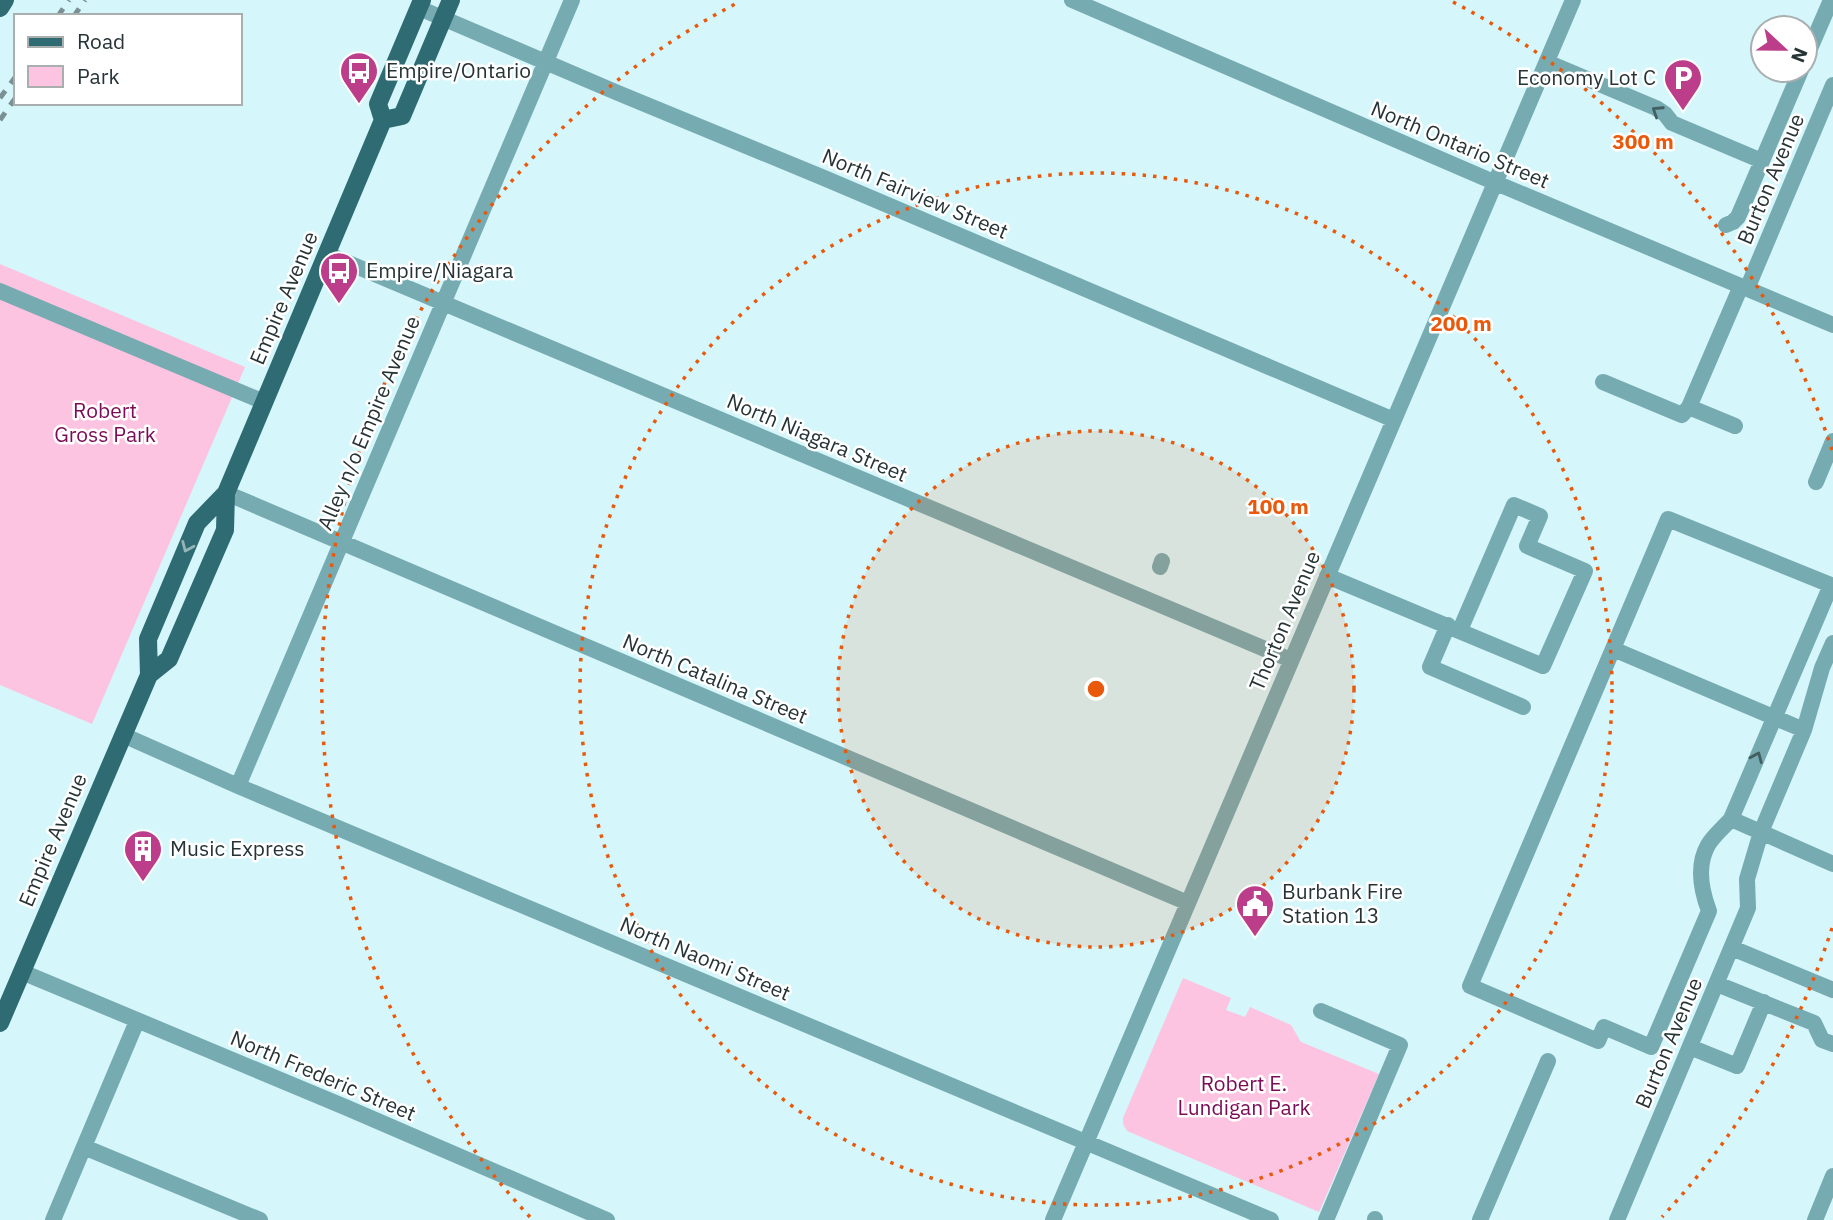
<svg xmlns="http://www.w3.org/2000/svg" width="1833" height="1220" viewBox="0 0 1833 1220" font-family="'IBM Plex Sans',sans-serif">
<rect width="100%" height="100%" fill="#d5f6fa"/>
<path fill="#fcc4e0" d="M0,264L245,367L92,724L0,685Z
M1183,978L1231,998L1226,1010L1245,1017L1250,1007L1291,1025L1301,1042L1379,1074L1319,1212L1127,1131L1123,1124V1118Z"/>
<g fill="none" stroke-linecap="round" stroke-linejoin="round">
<path stroke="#77abb2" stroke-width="16" d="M1072,0L1496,183L1833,325
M419,8L618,93L824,178L1394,420
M1805,60L1831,0
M1547,62L1656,108L1665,114L1672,123L1762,161
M1726,225L1733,222L1738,217L1801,70
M327,254L1291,660
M1747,289L1833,85
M0,291L264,402
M1603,382L1682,415L1689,407L1741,286
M1689,407L1735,426
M1816,482L1833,441
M226,493L1188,903
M1160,567L1162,561
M1327,576L1543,666L1585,571L1527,546L1540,516L1514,505L1460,630
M1448,625L1430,667L1523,707
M1613,649L1804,730L1761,832L1747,879L1748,908L1617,1220
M1804,730L1822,668L1833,643
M123,735L238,786L1271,1220
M238,786L572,0
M1731,819L1831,585L1668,519L1470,986L1598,1041L1604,1027L1651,1047L1709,911C1701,890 1696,866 1708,845C1713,836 1724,827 1731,819L1833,864
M1732,948L1833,990
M22,972L345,1107L607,1220
M1717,984L1814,1023L1822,1040L1833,1044
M1321,1011L1400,1045L1326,1220
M1690,1047L1737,1066L1764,1002
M84,1147L260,1220
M53,1220L137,1021
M1053,1220L1573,0
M1375,1220V1219
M1480,1220L1548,1061
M1815,1220L1833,1176"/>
<path stroke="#2e6b73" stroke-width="18" d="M0,8L5,0
M383,120L402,116L451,0
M149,675L169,659L225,530L226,493L383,120L378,104L422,0
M0,1023L149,675L148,639L197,523L226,493"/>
<path stroke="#7a9093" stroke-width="5" stroke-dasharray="9 9" stroke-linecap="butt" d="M58,16L69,0
M74,16L85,0
M0,98L16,76
M0,120L16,97"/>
</g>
<defs><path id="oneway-chevron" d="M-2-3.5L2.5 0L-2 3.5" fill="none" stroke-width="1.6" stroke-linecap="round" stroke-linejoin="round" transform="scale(1.75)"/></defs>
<g stroke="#435e61">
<use href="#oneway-chevron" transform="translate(1657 111) rotate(-147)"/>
<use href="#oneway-chevron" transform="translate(1757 757) rotate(-67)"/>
</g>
<use stroke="#96b5b9" href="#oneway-chevron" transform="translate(187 547) rotate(113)"/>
<circle cx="1096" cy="689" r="258" fill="#e8590c" fill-opacity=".12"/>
<g fill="none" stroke="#e8590c" stroke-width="3.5" stroke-dasharray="3.5 7">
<circle cx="1096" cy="689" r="258"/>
<circle cx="1096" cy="689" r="516"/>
<path d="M1832 928A774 774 0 0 1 1662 1217M530 1217A774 774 0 0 1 739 2M1453 2A774 774 0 0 1 1832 450"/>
</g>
<defs>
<symbol id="bus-pin" viewBox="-11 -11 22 30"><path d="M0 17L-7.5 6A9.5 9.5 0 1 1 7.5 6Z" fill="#bc3e8b" stroke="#fff"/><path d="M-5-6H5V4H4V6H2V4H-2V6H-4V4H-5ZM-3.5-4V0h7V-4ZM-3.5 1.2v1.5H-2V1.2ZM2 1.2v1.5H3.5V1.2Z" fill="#fff"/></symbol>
<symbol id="parking-pin" viewBox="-11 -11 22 30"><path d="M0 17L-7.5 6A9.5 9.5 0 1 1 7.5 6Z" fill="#bc3e8b" stroke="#fff"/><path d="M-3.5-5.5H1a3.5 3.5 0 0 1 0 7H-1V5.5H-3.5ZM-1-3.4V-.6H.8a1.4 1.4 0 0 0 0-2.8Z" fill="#fff"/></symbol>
<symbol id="building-pin" viewBox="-11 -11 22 30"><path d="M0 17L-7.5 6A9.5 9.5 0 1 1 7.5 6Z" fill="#bc3e8b" stroke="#fff"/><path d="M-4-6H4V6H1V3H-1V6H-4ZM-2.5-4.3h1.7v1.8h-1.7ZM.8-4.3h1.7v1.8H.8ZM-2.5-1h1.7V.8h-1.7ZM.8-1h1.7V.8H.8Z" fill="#fff"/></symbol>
<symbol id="civic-pin" viewBox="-11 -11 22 30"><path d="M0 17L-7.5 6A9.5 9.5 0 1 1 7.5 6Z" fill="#bc3e8b" stroke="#fff"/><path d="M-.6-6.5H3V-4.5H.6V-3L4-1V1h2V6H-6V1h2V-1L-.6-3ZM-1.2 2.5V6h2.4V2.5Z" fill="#fff"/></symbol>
</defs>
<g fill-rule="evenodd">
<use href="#bus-pin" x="337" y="49" width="44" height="60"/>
<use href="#parking-pin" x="1661" y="56" width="44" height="60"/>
<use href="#bus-pin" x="317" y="249" width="44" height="60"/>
<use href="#building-pin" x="121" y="827" width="44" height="60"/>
<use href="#civic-pin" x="1233" y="882" width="44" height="60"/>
</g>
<g text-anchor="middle" stroke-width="5" stroke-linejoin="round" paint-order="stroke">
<g font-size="21" fill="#273436" stroke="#fff" text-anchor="start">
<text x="386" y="78">Empire/Ontario</text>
<text x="1656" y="85" text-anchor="end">Economy Lot C</text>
<text x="366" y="278">Empire/Niagara</text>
<text x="170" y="856">Music Express</text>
<text x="1282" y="899">Burbank Fire<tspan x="1282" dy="24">Station 13</tspan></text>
</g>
<g font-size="21" fill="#273436" stroke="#fff">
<text transform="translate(1460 145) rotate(23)" y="7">North Ontario Street</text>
<text transform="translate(1771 179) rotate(-67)" y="7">Burton Avenue</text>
<text transform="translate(915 194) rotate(23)" y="7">North Fairview Street</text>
<text transform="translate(284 298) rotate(-67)" y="7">Empire Avenue</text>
<text transform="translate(369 423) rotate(-67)" y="7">Alley n/o Empire Avenue</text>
<text transform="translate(817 438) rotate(23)" y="7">North Niagara Street</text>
<text transform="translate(1285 621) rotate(-67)" y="7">Thorton Avenue</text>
<text transform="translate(715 679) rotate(23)" y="7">North Catalina Street</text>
<text transform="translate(53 840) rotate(-67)" y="7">Empire Avenue</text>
<text transform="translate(705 959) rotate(23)" y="7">North Naomi Street</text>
<text transform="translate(1669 1043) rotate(-67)" y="7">Burton Avenue</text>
<text transform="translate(323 1076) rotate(23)" y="7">North Frederic Street</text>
</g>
<g font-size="21" fill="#7a0d56" stroke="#fff">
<text x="105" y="418">Robert<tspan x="105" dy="24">Gross Park</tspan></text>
<text x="1244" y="1091">Robert E.<tspan x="1244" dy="24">Lundigan Park</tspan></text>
</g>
</g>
<circle cx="1096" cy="689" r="10" fill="#e8590c" stroke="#fff" stroke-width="3.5"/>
<g font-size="21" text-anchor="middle" font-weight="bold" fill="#e8590c" stroke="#fff" stroke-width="5" stroke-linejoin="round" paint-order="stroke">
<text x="1643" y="149">300 m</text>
<text x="1461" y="331">200 m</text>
<text x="1278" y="514">100 m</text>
</g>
<rect x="14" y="14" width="228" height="91" fill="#ffffff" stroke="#a9aeaf" stroke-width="2"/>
<rect x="28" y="37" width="35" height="10" fill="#2e6b73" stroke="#a9aeaf" stroke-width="2"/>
<text x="77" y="49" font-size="21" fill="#273436">Road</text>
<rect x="28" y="66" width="35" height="21" fill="#fcc4e0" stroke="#a9aeaf" stroke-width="2"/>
<text x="77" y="84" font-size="21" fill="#273436">Park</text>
<g transform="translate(1784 49) rotate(112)"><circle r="33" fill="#ffffff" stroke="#a9aeaf" stroke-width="2"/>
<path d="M0-5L12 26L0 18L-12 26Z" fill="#bc3e8b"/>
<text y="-10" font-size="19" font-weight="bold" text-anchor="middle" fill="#273436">N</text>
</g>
</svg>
